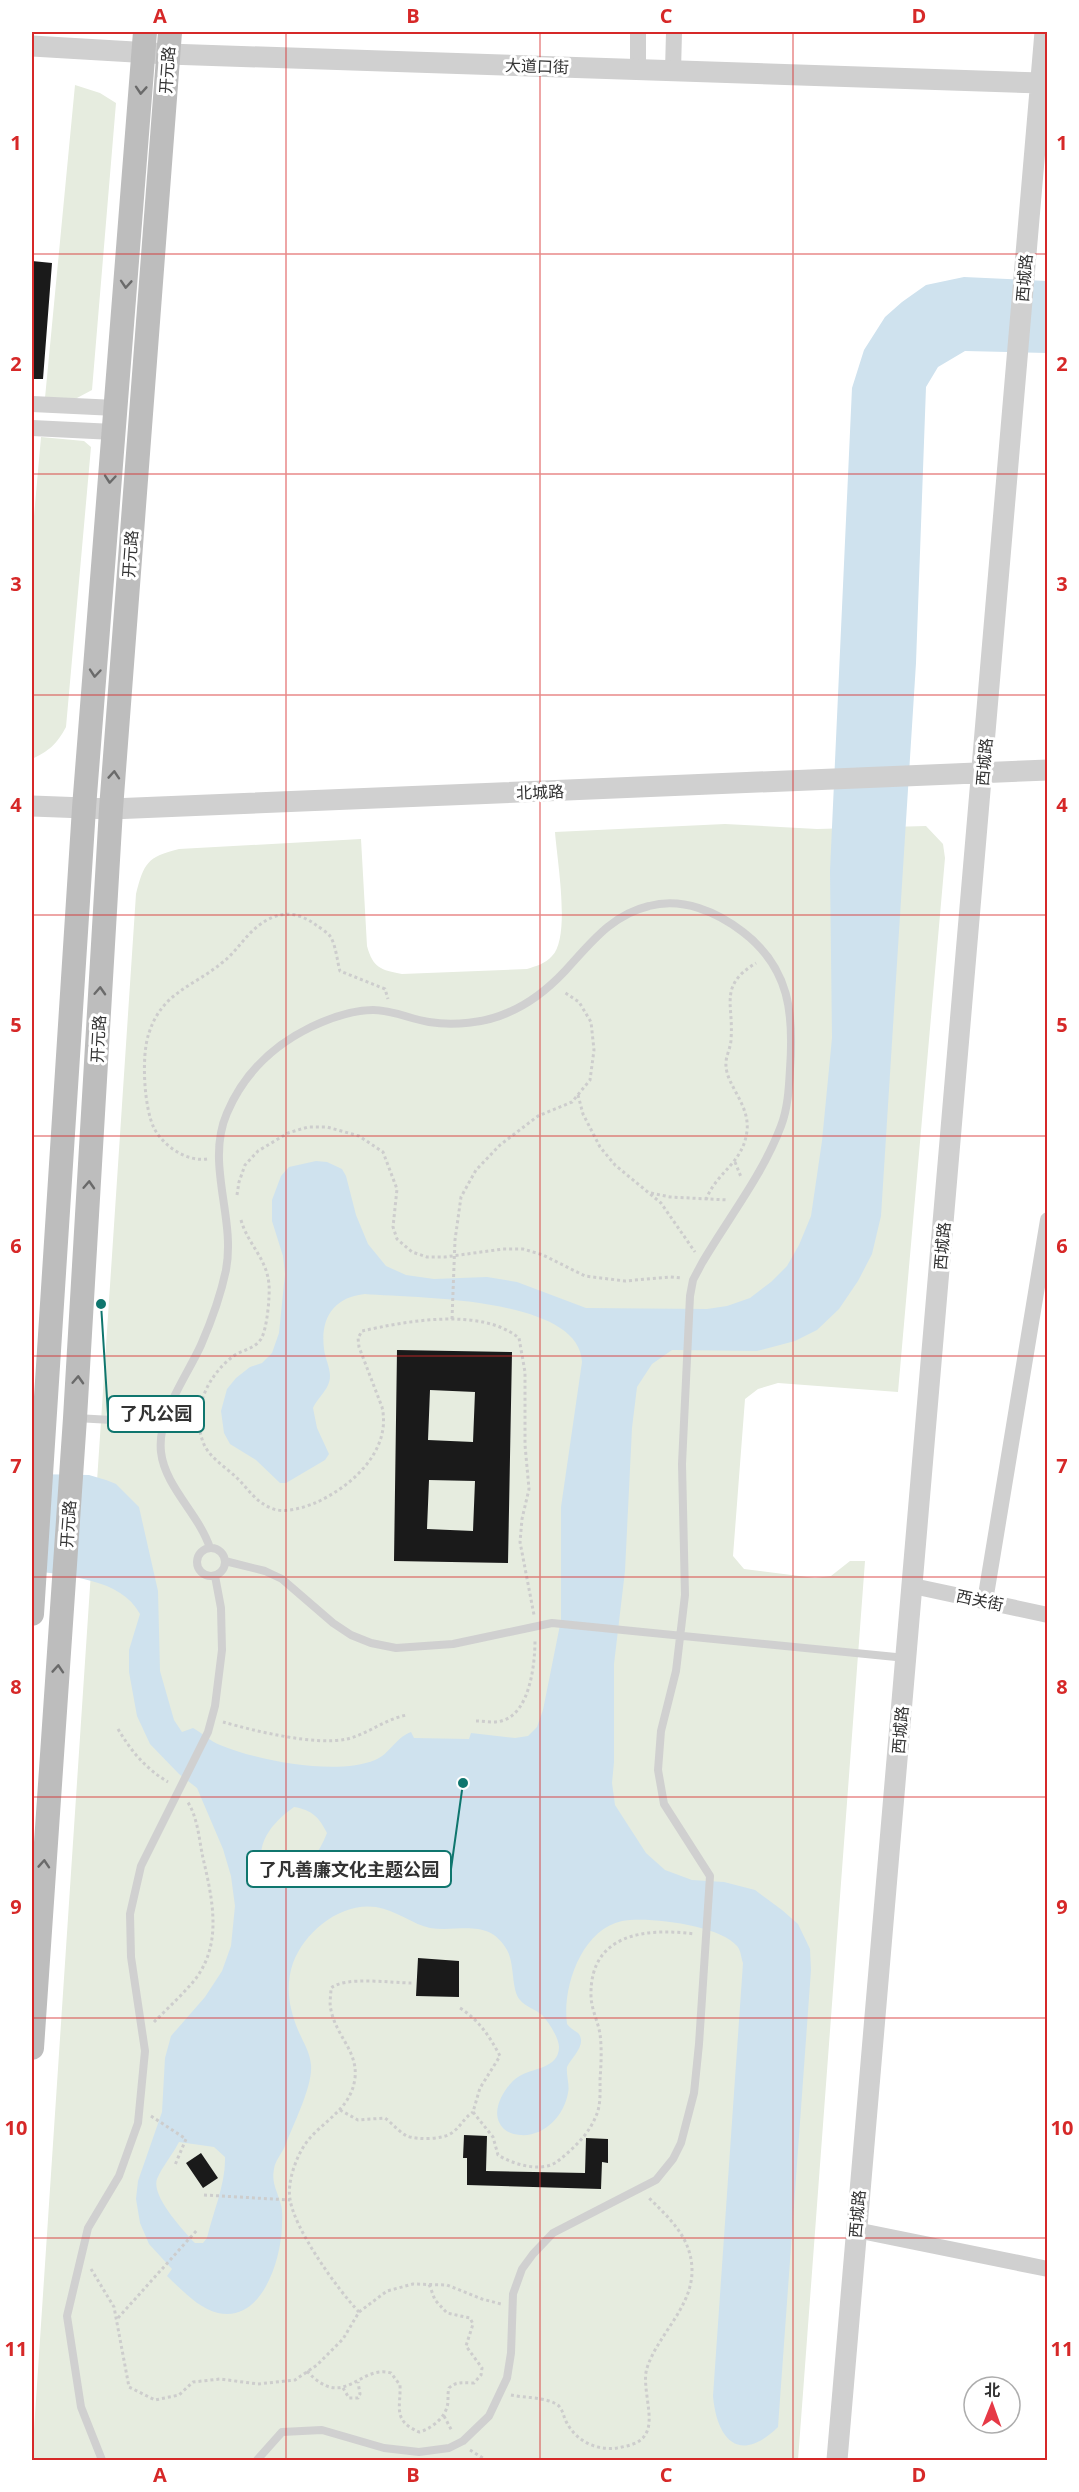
<svg xmlns="http://www.w3.org/2000/svg" width="1079" height="2492" viewBox="0 0 1079 2492" font-family="'Open Sans','Noto Sans SC',sans-serif">
<rect width="100%" height="100%" fill="#fff"/>
<path fill="#e6ecdf" d="M75,85L100,93L116,103L92,390L77,398H45Z
M41,437L84,441L91,447L66,727C57,744 49,751 32,759V539Z
M725,824L817,829L926,826L943,844L945,858L898,1392L778,1383L758,1389L745,1399L733,1556L744,1569L815,1578L831,1576L850,1561H865L798,2460H32L136,894C144,863 147,857 179,849L361,839L367,946C373,968 381,970 402,974L527,969C536,966 545,964 552,956C571,937 557,860 555,832Z"/>
<path fill="#cfe2ee" fill-rule="evenodd" d="M964,277L1047,281V353L965,351L938,367L926,387L916,663L881,1216L872,1254L858,1281L839,1309L817,1330L795,1341L757,1351L672,1350L652,1364L637,1387L632,1428L625,1571L614,1664V1762L612,1783L615,1805L646,1853L665,1870L692,1880L724,1882L755,1890L782,1910L798,1924L810,1949L811,1970L778,2427C740,2464 717,2441 713,2396L743,1963C741,1958 741,1950 737,1946C720,1925 647,1916 622,1921C581,1930 562,1988 567,2024C570,2028 574,2030 578,2033C588,2044 571,2058 567,2067C566,2076 570,2085 568,2093C564,2116 544,2137 520,2135C511,2134 503,2131 499,2122C492,2107 506,2085 518,2077C531,2068 559,2069 559,2047C559,2038 548,2021 542,2015C535,2009 526,2007 520,2000C511,1990 515,1964 507,1950C488,1917 458,1933 430,1928C414,1925 396,1910 376,1907C341,1902 305,1931 293,1963C285,1986 289,2008 298,2030C303,2042 310,2052 311,2065C313,2086 293,2125 285,2146C282,2153 275,2161 274,2169C271,2183 278,2193 281,2205C283,2212 282,2220 282,2226C281,2260 262,2323 218,2313C198,2308 182,2290 167,2276L172,2269L149,2244L140,2223L136,2199L138,2181L162,2112L165,2058L171,2036L205,1997L222,1971L231,1946L235,1906L231,1876L223,1849L197,1788L179,1774L150,1744L137,1716L129,1672V1650L140,1614C121,1578 68,1577 32,1570V1474L89,1475L106,1480L116,1484L139,1507L158,1591L160,1671L174,1720L182,1732L193,1728C202,1733 211,1742 220,1745C258,1761 337,1776 375,1760C390,1754 395,1738 411,1732L414,1738L469,1739L471,1733L515,1738L528,1736L537,1727L543,1710L561,1620V1507L582,1362C580,1296 412,1298 365,1294C334,1297 320,1318 324,1349C325,1358 330,1367 330,1376C330,1389 318,1397 313,1408L317,1428L329,1454L325,1460L286,1483H280L256,1460L230,1444L224,1433L221,1411L227,1389L236,1378L250,1367L262,1363L272,1353L279,1333L285,1274L283,1256L272,1221V1200L281,1176L289,1167L316,1161L327,1162L342,1169L346,1176L356,1215L368,1244L386,1266L406,1275L434,1279L487,1277L517,1282L586,1308L707,1309L727,1306L750,1298L771,1282L787,1266L799,1245L811,1216L822,1141L832,1038L830,871L852,388L864,350L885,317L902,302L926,285ZM294,1807C312,1810 319,1817 327,1833C319,1854 307,1868 290,1883H274C247,1855 267,1826 294,1807ZM179,2142L214,2147L225,2157C226,2183 213,2212 207,2238L203,2243H195C183,2230 151,2196 157,2179C162,2167 173,2154 179,2142Z"/>
<path fill="#1a1a1a" fill-rule="evenodd" d="M32,261L52,263L43,379H32Z
M397,1350L512,1352L508,1563L394,1561ZM430,1390L475,1392L473,1442L428,1440ZM429,1480L475,1481L473,1531L427,1529Z
M418,1958L459,1961V1997L416,1996Z
M464,2135L487,2136L486,2171L585,2173L586,2138L608,2139V2163L602,2162L601,2189L467,2185V2158H463Z
M201,2153L218,2178L203,2188L186,2163Z"/>
<g fill="none" stroke-linecap="round" stroke-linejoin="round">
<path stroke="#cdcdcd" stroke-width="3" stroke-dasharray="3 3" stroke-linecap="butt" d="M578,1095L583,1114L600,1147L615,1165L661,1203L695,1252
M207,1159C187,1162 163,1146 154,1128C144,1108 141,1055 149,1033C162,992 193,987 223,962C236,952 245,936 258,926C277,911 296,910 316,925C320,928 327,932 330,936C336,945 337,961 340,971L385,989L388,999
M735,1162L741,1177
M651,1193L670,1197L728,1200
M237,1195L239,1182L245,1165L258,1151L288,1133L308,1127H327L359,1136L383,1152L397,1189L393,1227L397,1239L412,1252L427,1257H445L503,1249H523L543,1255L585,1276L625,1281L670,1277L682,1278
M706,1200C716,1172 743,1164 747,1131C750,1105 727,1086 726,1066C725,1057 731,1048 731,1039C734,1004 718,986 756,963
M241,1220C248,1245 267,1258 269,1285C270,1296 267,1330 261,1339C254,1349 245,1349 235,1355C208,1374 191,1410 203,1442C209,1458 226,1467 237,1478C248,1489 256,1502 271,1508C284,1514 302,1508 315,1503C351,1487 392,1451 382,1407L359,1347L358,1338L362,1331C407,1321 481,1307 519,1338L525,1372V1445L529,1489L522,1519L520,1542L534,1615
M452,1319L455,1240L461,1197L476,1170L500,1145L538,1116L572,1102L590,1080L594,1050L591,1022L579,1002L564,992
M178,1424L198,1426
M476,1721C485,1721 495,1724 504,1720C530,1711 535,1664 535,1640
M223,1722C255,1731 315,1746 347,1739C368,1734 385,1719 407,1715
M118,1729C131,1751 146,1769 168,1782
M460,2008C479,2020 490,2037 500,2056L480,2088L473,2112L493,2137L498,2155C514,2165 543,2173 558,2161C573,2149 589,2134 596,2116C601,2105 600,2092 600,2080C601,2065 602,2049 600,2034C598,2021 591,2009 591,1995C590,1932 648,1928 695,1934
M154,2022C167,2009 181,1996 193,1982C223,1946 213,1901 203,1858C199,1840 198,1817 187,1801
M340,2110L358,2120L385,2118C392,2123 399,2132 407,2136C417,2140 444,2140 453,2132C461,2126 464,2118 473,2112
M151,2116L186,2139L175,2165
M204,2195L290,2200
M91,2269L114,2307L129,2387L155,2400L179,2395L193,2382L220,2379L258,2384L295,2380L317,2365L343,2339L359,2312L387,2291L413,2284L447,2285L482,2299L501,2304
M359,2312C338,2290 294,2229 290,2199C287,2182 296,2157 306,2143C323,2120 351,2110 355,2078C358,2051 336,2036 331,2010C329,2003 331,1995 331,1988C346,1976 391,1983 412,1983
M118,2318L197,2230
M307,2371C344,2412 359,2364 391,2373L400,2385C401,2408 392,2420 419,2432C429,2430 444,2419 447,2407C449,2401 447,2395 449,2388C456,2381 464,2383 474,2383L481,2375L482,2368L466,2346L473,2324L470,2318L447,2313L435,2300L429,2284
M343,2388L349,2398H358L360,2394L358,2382
M511,2395C525,2398 544,2397 556,2404C562,2407 563,2414 565,2419C574,2440 595,2451 617,2448C627,2446 640,2444 645,2435C656,2420 641,2387 647,2368C658,2334 693,2307 692,2269C691,2237 669,2218 648,2197
M444,2416L452,2431
M470,2450L486,2460"/>
<path stroke="#d0d0d0" stroke-width="8" d="M76,1418L165,1423
M197 1562a14 14 0 1 1 28 0a14 14 0 1 1-28 0Z
M210,1548C199,1514 165,1487 161,1452C157,1415 186,1378 201,1345C211,1322 221,1294 226,1270C236,1217 205,1164 227,1113C244,1073 272,1046 311,1027C328,1019 353,1010 373,1010C393,1010 410,1019 429,1022C453,1026 485,1023 507,1013C529,1004 549,988 565,971C590,944 611,915 649,906C683,897 717,912 743,932C790,968 794,1014 790,1069C789,1087 788,1108 781,1126C762,1176 729,1217 702,1263L693,1280L690,1296L682,1464L685,1595L676,1671L661,1731L658,1770L664,1804L710,1876L699,2044L694,2093L681,2143L673,2159L656,2180L553,2233L533,2254L522,2269L513,2294L511,2353L507,2378L489,2416L463,2441L449,2448L419,2452L384,2448L322,2430L282,2432L257,2460
M225,1561L265,1571L282,1579L333,1623L351,1635L371,1643L396,1648L453,1644L552,1623L906,1658
M102,2460L81,2407L67,2316L88,2228L119,2176L138,2123L145,2051L131,1957L130,1914L141,1866L208,1732L215,1706L222,1650L221,1608L215,1576"/>
<path stroke="#d0d0d0" stroke-width="16" d="M638,70V32
M673,71L674,32
M32,404L116,408
M32,428L114,432
M913,1586L1048,1615
M985,1601L1048,1220
M856,2230L1048,2269"/>
<path stroke="#d0d0d0" stroke-width="21" d="M32,46L168,54L1042,83
M32,806L111,809L1048,770
M837,2460L1045,32"/>
<path stroke="#bdbdbd" stroke-width="24" d="M32,1614L84,808L145,32
M32,2048L75,1418L111,809L170,32"/>
</g>
<defs><path id="oneway-chevron" d="M-2-3.5L2.5 0L-2 3.5" fill="none" stroke-width="1.6" stroke-linecap="round" stroke-linejoin="round" transform="scale(1.5)"/></defs>
<g stroke="#6a6a6a">
<use href="#oneway-chevron" transform="translate(141 90) rotate(94)"/>
<use href="#oneway-chevron" transform="translate(126 284) rotate(94)"/>
<use href="#oneway-chevron" transform="translate(110 479) rotate(95)"/>
<use href="#oneway-chevron" transform="translate(95 673) rotate(95)"/>
<use href="#oneway-chevron" transform="translate(114 775) rotate(-86)"/>
<use href="#oneway-chevron" transform="translate(100 991) rotate(-87)"/>
<use href="#oneway-chevron" transform="translate(89 1185) rotate(-87)"/>
<use href="#oneway-chevron" transform="translate(78 1380) rotate(-87)"/>
<use href="#oneway-chevron" transform="translate(58 1669) rotate(-86)"/>
<use href="#oneway-chevron" transform="translate(44 1864) rotate(-86)"/>
</g>
<path fill="none" stroke="#d62828" stroke-width="1.5" stroke-opacity="0.55" d="M286,32V2460M540,32V2460M793,32V2460M32,254H1048M32,474H1048M32,695H1048M32,915H1048M32,1136H1048M32,1356H1048M32,1577H1048M32,1797H1048M32,2018H1048M32,2238H1048"/>
<g text-anchor="middle" stroke-width="6" stroke-linejoin="round" paint-order="stroke">
<g font-size="16" fill="#333" stroke="#fff">
<text transform="translate(537 66) rotate(2)" y="6">大道口街</text>
<text transform="translate(167 70) rotate(-86)" y="6">开元路</text>
<text transform="translate(1024 278) rotate(-85)" y="6">西城路</text>
<text transform="translate(130 554) rotate(-86)" y="6">开元路</text>
<text transform="translate(984 762) rotate(-85)" y="6">西城路</text>
<text transform="translate(540 792) rotate(-2)" y="6">北城路</text>
<text transform="translate(98 1039) rotate(-87)" y="6">开元路</text>
<text transform="translate(942 1246) rotate(-85)" y="6">西城路</text>
<text transform="translate(68 1524) rotate(-86)" y="6">开元路</text>
<text transform="translate(980 1600) rotate(12)" y="6">西关街</text>
<text transform="translate(900 1730) rotate(-85)" y="6">西城路</text>
<text transform="translate(857 2214) rotate(-85)" y="6">西城路</text>
</g>
</g>
<path fill="none" stroke="#0f766e" stroke-width="2" d="M101 1304L108 1414M463 1783L451 1869"/>
<g fill="#0f766e" stroke="#fff" stroke-width="2">
<circle cx="101" cy="1304" r="6"/>
<circle cx="463" cy="1783" r="6"/>
</g>
<g fill="#fff" stroke="#0f766e" stroke-width="2">
<rect x="108" y="1396" width="96" height="36" rx="6"/>
<rect x="247" y="1851" width="204" height="36" rx="6"/>
</g>
<g font-size="18" text-anchor="middle" font-weight="bold" fill="#333">
<text x="156" y="1420">了凡公园</text>
<text x="349" y="1876">了凡善廉文化主题公园</text>
</g>
<rect width="1079" height="2492" fill="none" stroke="#ffffff" stroke-width="66"/>
<g transform="translate(992 2405) rotate(1)"><circle r="28" fill="#ffffff" stroke="#adadad" stroke-width="1.5"/>
<path d="M0-4.5L10 22L0 15L-10 22Z" fill="#e63946"/>
<text y="-9" font-size="16" font-weight="bold" text-anchor="middle" fill="#333333">北</text>
</g>
<rect x="33" y="33" width="1013" height="2426" fill="none" stroke="#d62828" stroke-width="2"/>
<g font-size="20" text-anchor="middle" font-weight="bold" fill="#d62828">
<text x="160" y="23">A</text>
<text x="413" y="23">B</text>
<text x="666" y="23">C</text>
<text x="919" y="23">D</text>
<text x="16" y="150">1</text>
<text x="1062" y="150">1</text>
<text x="16" y="371">2</text>
<text x="1062" y="371">2</text>
<text x="16" y="591">3</text>
<text x="1062" y="591">3</text>
<text x="16" y="812">4</text>
<text x="1062" y="812">4</text>
<text x="16" y="1032">5</text>
<text x="1062" y="1032">5</text>
<text x="16" y="1253">6</text>
<text x="1062" y="1253">6</text>
<text x="16" y="1473">7</text>
<text x="1062" y="1473">7</text>
<text x="16" y="1694">8</text>
<text x="1062" y="1694">8</text>
<text x="16" y="1914">9</text>
<text x="1062" y="1914">9</text>
<text x="16" y="2135">10</text>
<text x="1062" y="2135">10</text>
<text x="16" y="2356">11</text>
<text x="1062" y="2356">11</text>
<text x="160" y="2482">A</text>
<text x="413" y="2482">B</text>
<text x="666" y="2482">C</text>
<text x="919" y="2482">D</text>
</g>
</svg>
